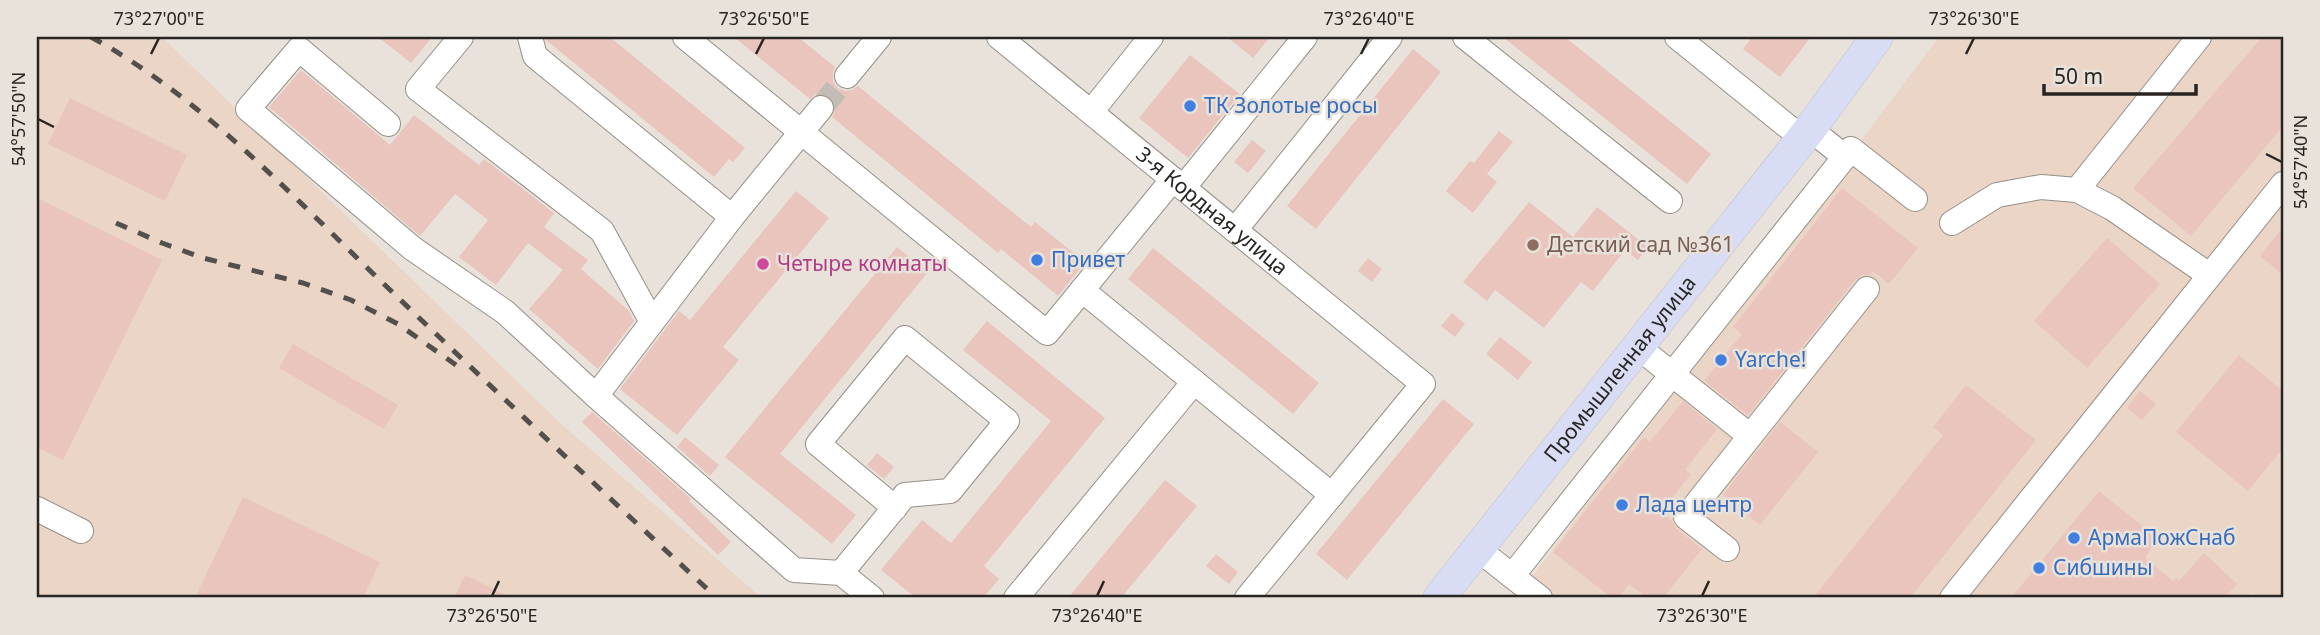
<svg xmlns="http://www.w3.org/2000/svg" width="2320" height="635" viewBox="0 0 2320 635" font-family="'Noto Sans',sans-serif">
<rect width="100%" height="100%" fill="#e9e2da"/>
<path fill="#ead5c7" d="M37,37H162L559,422L762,598H37Z
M1939,37H2283V598H2257L2251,593L2246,598H1516Z"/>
<path fill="#e9c5be" d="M378,37H432L411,63Z
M545,37H610L745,148L733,162L729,159L714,177L546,40Z
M734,37H798L835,67L833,73V81L838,88L845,91L852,90L858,86L1031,227L1035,222L1085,262L1058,296L1001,249L998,253L832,117L835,111V103L830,96L823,93L816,94L810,99Z
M1227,37H1270L1253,58Z
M1503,37H1565L1711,154L1687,184Z
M1752,37H1811L1780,77L1743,49Z
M2262,37H2283V126L2191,236L2133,188Z
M1413,49L1441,72L1316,229L1287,206Z
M1190,55L1240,94L1188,158L1139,118Z
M301,70L390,145L414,115L479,165L484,159L554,213L544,227L588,260L581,269L629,311L634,321L598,369L529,309L563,270L528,243L496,285L459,257L488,220L455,194L420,236L269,107Z
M70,98L187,155L165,201L48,144Z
M1499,131L1513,142L1487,174L1497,182L1473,213L1446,191L1470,161L1474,163Z
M1252,140L1266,151L1248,173L1234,162Z
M1842,188L1918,248L1889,284L1873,271L1870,275H1862L1855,280L1748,415L1704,381L1742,334L1733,327Z
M796,191L829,218L723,347L739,360L677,435L620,389L679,311L690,320Z
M37,198L162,260L63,460L37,447Z
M1529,202L1573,237L1597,207L1648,247L1638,260L1625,250L1593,291L1581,282L1544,328L1495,290L1487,301L1463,282Z
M2283,227V275L2260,256Z
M2107,238L2160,284L2087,368L2034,321Z
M897,247L928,272L780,454L856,515L832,544L725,457Z
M1153,248L1319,383L1293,414L1128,279Z
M1368,258L1382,269L1372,282L1358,271Z
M1452,313L1465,324L1455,337L1441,326Z
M987,321L1105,418L984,566L999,579L983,598H916L881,570L922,520L951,543L1051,421L963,350Z
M1500,337L1532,362L1518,380L1486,354Z
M293,344L398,405L384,429L279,368Z
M2239,355L2283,391V448L2248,491L2176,432Z
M1966,385L2036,440L1910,598H1813L1943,435L1933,427Z
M2140,391L2156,404L2142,420L2127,408Z
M1443,399L1474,424L1347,580L1316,554Z
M1683,401L1717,429L1685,470L1691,474L1661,512L1672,521L1677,529L1702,549L1663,598H1648L1629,584L1618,598H1612L1553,552L1644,437L1650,442Z
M592,412L691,499L689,501L731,542L718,555L582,422Z
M1780,422L1818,452L1760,525L1723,495Z
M685,437L719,465L710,476L677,447Z
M877,453L894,467L884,479L867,465Z
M1165,480L1197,506L1121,598H1068Z
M2099,491L2157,538L2145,558L2173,581L2176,578L2179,581L2204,553L2237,584L2224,598H2011Z
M243,497L380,562L363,598H195Z
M1216,554L1238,572L1229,584L1206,566Z
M465,575L512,598H454Z"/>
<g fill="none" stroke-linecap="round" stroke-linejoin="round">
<path stroke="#c2bcb5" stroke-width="24" stroke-dasharray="24 12" stroke-linecap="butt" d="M821,108L847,76"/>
<defs>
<g id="minor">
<path d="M461,37L418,89L602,231L652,322"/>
<path d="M530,37L535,56L732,217L821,108"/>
<path d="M685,37L1047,333L1173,179"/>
<path id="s1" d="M999,37L1423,384L1247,598"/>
<path d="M1465,37L1670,201"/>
<path d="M1677,37L1802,138"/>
<path d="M847,76L879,37"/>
<path d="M1091,112L1151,37"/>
<path d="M388,124L299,49L248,109L412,248L505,312L596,396L794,570L841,573L872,598"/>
<path d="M1810,129L1845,157"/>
<path d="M1183,188L1305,37"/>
<path d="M2077,190L2199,37"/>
<path d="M1952,223L1997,195L2041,187L2077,190L2112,208L2209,275"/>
<path d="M1235,230L1390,37"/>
<path d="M1082,290L1332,495"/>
<path d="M1638,347L1750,436"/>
<path d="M596,396L732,217"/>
<path d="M37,509L81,531"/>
<path d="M1727,549L1686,517L1867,289"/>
<path d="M1479,550L1512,576L1851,149L1915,199"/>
<path d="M841,573L905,495L950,491L1007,421L905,338L818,444L895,508"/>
<path d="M1512,576L1540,598"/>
<path d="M1016,598L1194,382"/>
<path d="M1952,598L2283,184"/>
</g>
<g id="major">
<path id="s2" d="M1439,598L1810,129L1877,37"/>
</g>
</defs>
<use href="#minor" stroke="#968f87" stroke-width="26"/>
<use href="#major" stroke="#c3c2c1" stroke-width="33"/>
<use href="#minor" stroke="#fff" stroke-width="24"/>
<use href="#major" stroke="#d9dcf5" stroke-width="32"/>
<path stroke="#534f4b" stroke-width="5" stroke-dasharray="12 12" stroke-linecap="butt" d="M91,37C204,99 293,197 386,286C495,391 606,495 717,598
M116,223L162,243L203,258L303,283L351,300L398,324L456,365"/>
</g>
<path fill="none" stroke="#272421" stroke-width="2.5" d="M151,54L159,38M756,54L764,38M1361,54L1369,38M1966,54L1974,38M38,119L54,127M2266,154L2282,162M492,596L499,581M1097,596L1104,581M1702,596L1709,581"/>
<g fill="#3f7fe0" stroke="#e9e2da" stroke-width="2.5">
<circle cx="1190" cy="106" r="7"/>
<circle cx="1037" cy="260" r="7"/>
<circle cx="1721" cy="360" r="7"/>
<circle cx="1622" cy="505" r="7"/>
<circle cx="2074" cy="538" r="7"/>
<circle cx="2039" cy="568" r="7"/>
</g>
<circle fill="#8d6e63" stroke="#e9e2da" stroke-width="2.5" cx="1533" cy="245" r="7"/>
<circle fill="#d1479c" stroke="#e9e2da" stroke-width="2.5" cx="763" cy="264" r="7"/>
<g text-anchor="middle" stroke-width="5" stroke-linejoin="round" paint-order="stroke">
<g font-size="21" fill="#366cbe" stroke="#e9e2da" text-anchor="start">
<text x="1204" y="113">ТК Золотые росы</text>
<text x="1051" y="267">Привет</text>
<text x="1735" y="367">Yarche!</text>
<text x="1636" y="512">Лада центр</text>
<text x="2088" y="545">АрмаПожСнаб</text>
<text x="2053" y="575">Сибшины</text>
</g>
<g font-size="21" fill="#272421" stroke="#e9e2da">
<text dy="7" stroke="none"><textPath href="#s1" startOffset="275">3-я Кордная улица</textPath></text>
<text dy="7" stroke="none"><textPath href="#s2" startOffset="292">Промышленная улица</textPath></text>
</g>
<g font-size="21" fill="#785e54" stroke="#e9e2da" text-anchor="start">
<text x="1547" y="252">Детский сад №361</text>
</g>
<g font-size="21" fill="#b23c85" stroke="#e9e2da" text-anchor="start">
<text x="777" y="271">Четыре комнаты</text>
</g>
</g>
<rect width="2320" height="635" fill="none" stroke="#e9e2da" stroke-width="77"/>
<path d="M2044 84v10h152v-10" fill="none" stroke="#272421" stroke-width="3.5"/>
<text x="2054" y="84" font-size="21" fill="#272421" stroke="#e9e2da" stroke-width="5" paint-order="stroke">50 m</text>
<rect x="38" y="38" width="2244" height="558" fill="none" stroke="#272421" stroke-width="2.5"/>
<g font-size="18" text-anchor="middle" fill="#272421">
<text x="159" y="25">73°27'00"E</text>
<text x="764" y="25">73°26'50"E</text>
<text x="1369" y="25">73°26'40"E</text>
<text x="1974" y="25">73°26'30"E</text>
<text transform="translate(19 119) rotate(-90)" y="6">54°57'50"N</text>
<text transform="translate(2301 162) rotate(-90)" y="6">54°57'40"N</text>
<text x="492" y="622">73°26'50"E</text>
<text x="1097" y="622">73°26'40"E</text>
<text x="1702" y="622">73°26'30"E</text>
</g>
</svg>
